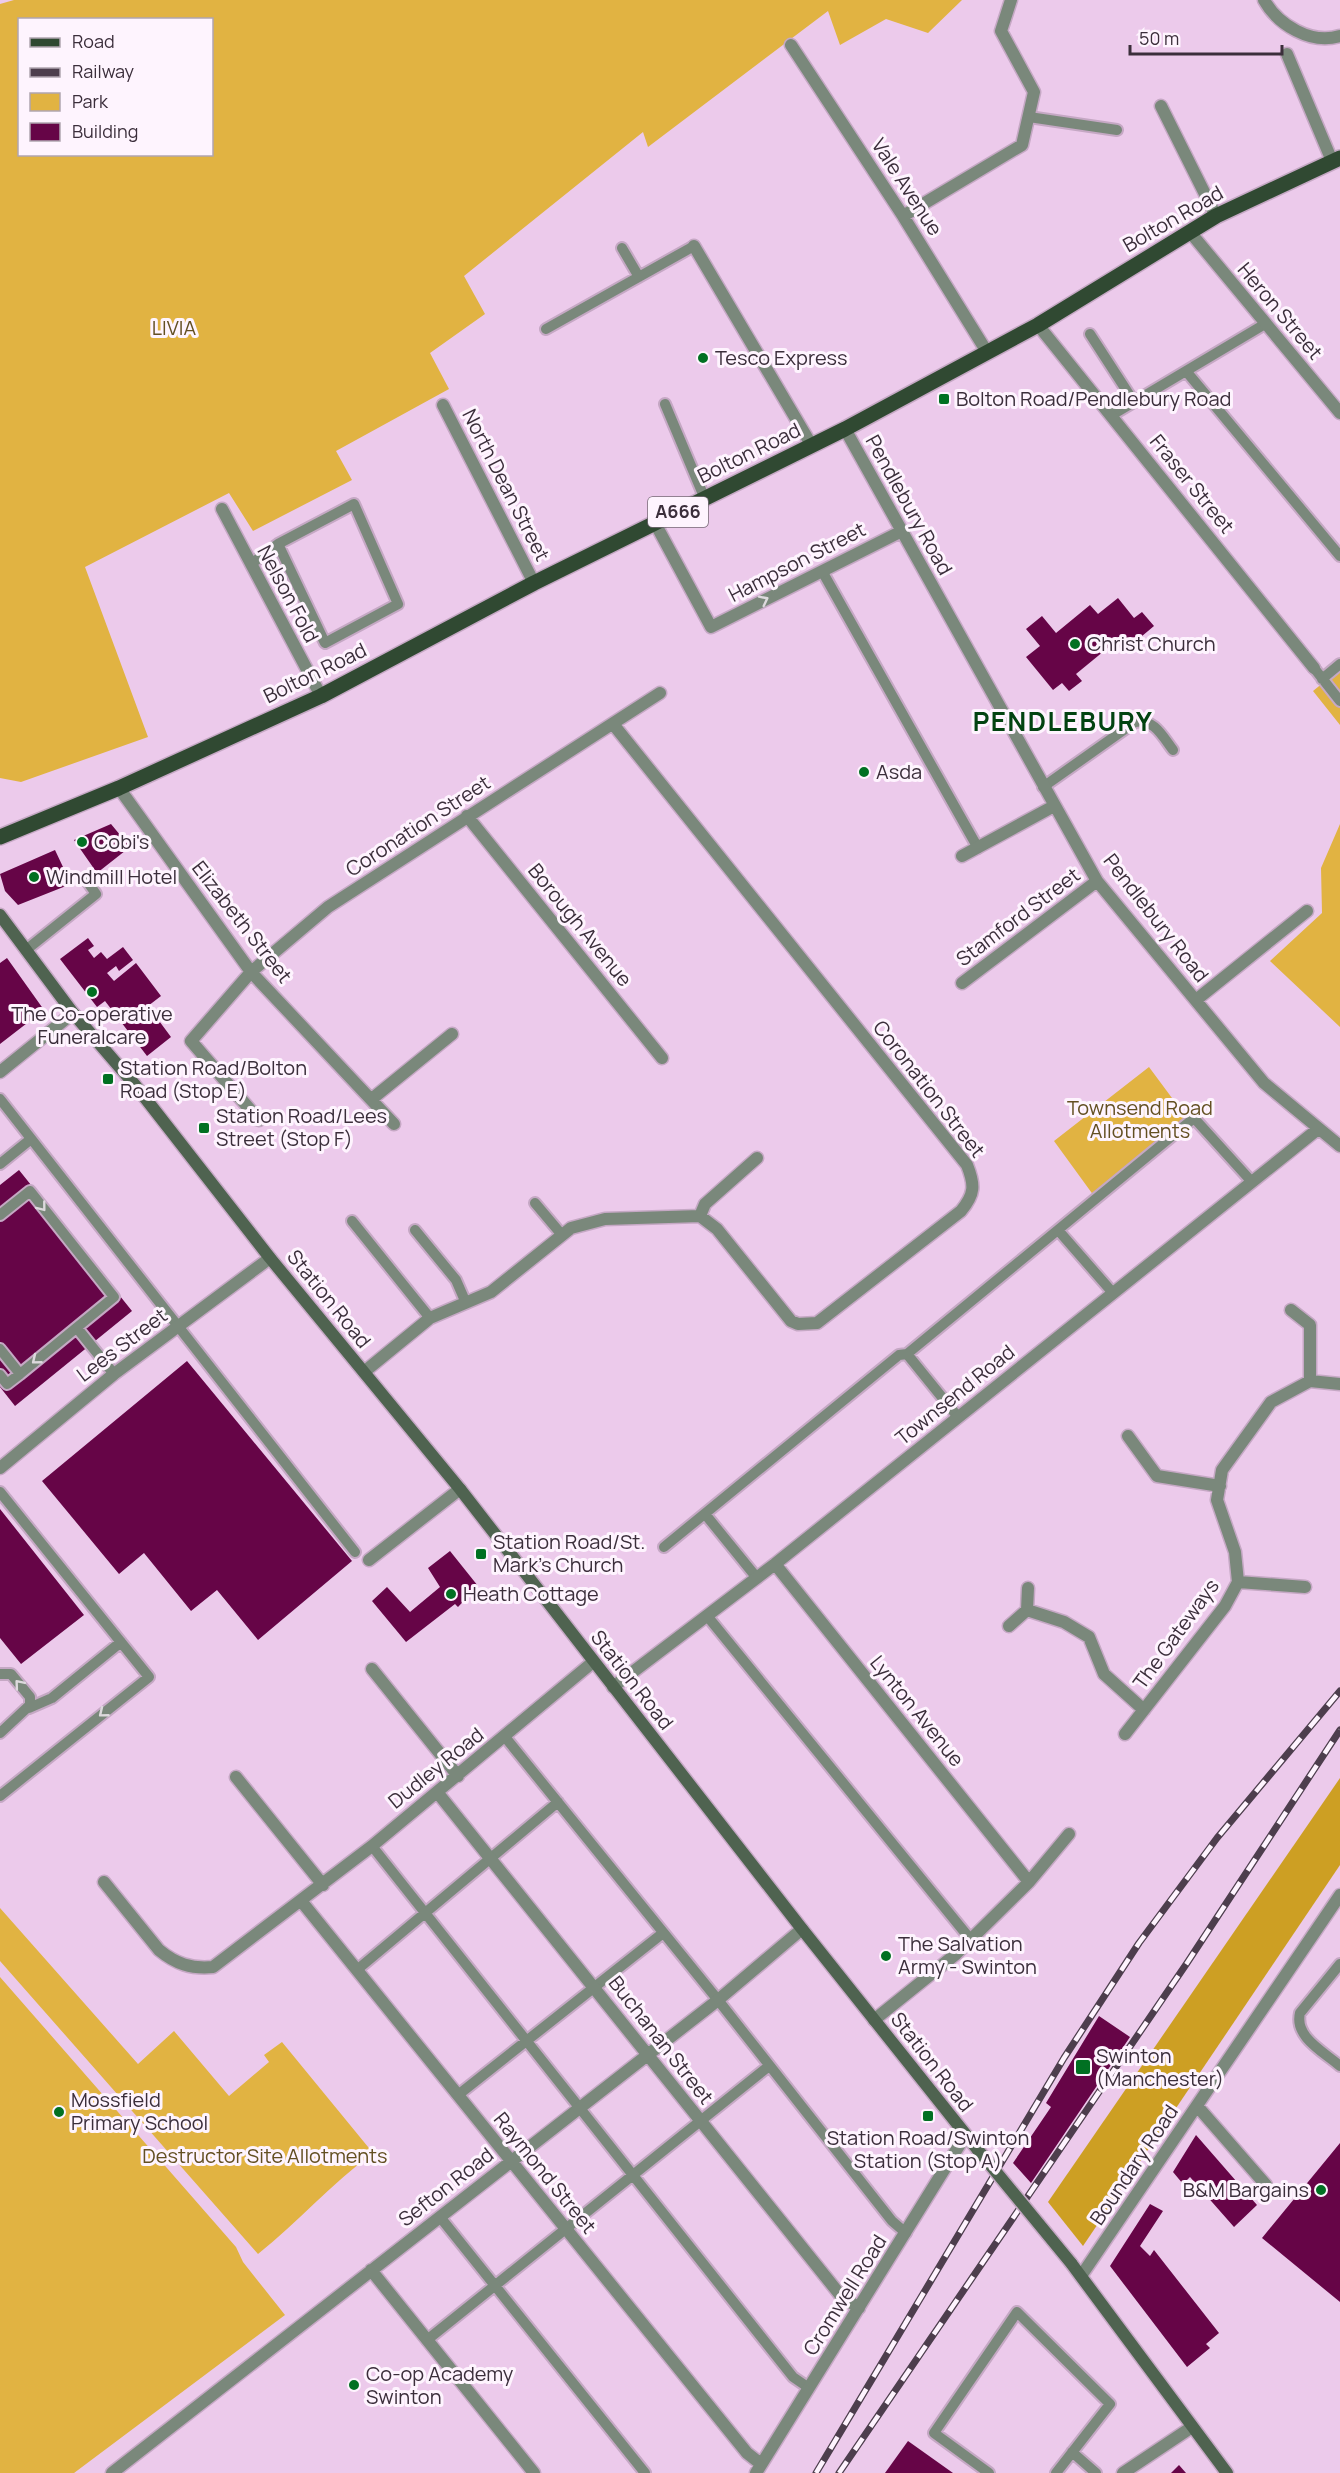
<svg xmlns="http://www.w3.org/2000/svg" width="1340" height="2473" viewBox="0 0 1340 2473" font-family="Manrope,sans-serif">
<rect width="100%" height="100%" fill="#eccaeb"/>
<path fill="#e1b342" fill-rule="evenodd" d="M14,0H962L928,33L886,19L840,45L828,11L648,147L643,132L464,276L485,314L430,353L449,389L336,451L352,480L253,531L229,493L85,567L148,737L21,782L0,778V4ZM20,20H212V154H20Z
M1340,669V725L1313,691Z
M1340,824V1027L1270,961L1322,913L1321,868Z
M1149,1067L1192,1125L1094,1196L1054,1141Z
M0,1908L138,2064L174,2031L229,2096L269,2062L264,2055L282,2042L373,2153C332,2183 298,2222 258,2254L0,1961Z
M0,1977L236,2247L243,2262L285,2315L74,2473H0Z"/>
<path fill="#cd9f23" d="M1340,1778V1865L1083,2246L1048,2202Z"/>
<path fill="#660547" d="M1118,598L1134,618L1142,612L1154,626L1123,652L1115,642L1076,674L1082,681L1069,691L1062,683L1053,690L1026,657L1040,646L1026,629L1042,616L1056,633L1090,605L1098,614Z
M111,824L130,847L97,873L74,840Z
M55,850L71,884L18,905L5,891L0,874Z
M88,938L94,946L88,950L94,958L101,952L107,959L123,947L133,960L119,971L116,966L107,973L114,981L136,963L161,996L148,1006L171,1037L147,1056L105,1001L97,1007L60,959Z
M7,958L44,1010L0,1044V963Z
M19,1170L132,1311L15,1406L0,1387V1185Z
M187,1361L352,1561L258,1640L217,1590L191,1611L144,1553L119,1574L42,1481Z
M0,1509L84,1615L21,1664L0,1638Z
M450,1551L478,1586L458,1607L455,1604L406,1642L372,1601L387,1587L410,1612L440,1587L428,1568Z
M1099,2016L1130,2037L1031,2183L1013,2163L1051,2107L1046,2103Z
M1196,2135L1257,2205L1234,2227L1190,2177L1183,2184L1173,2172Z
M1340,2143V2302L1262,2238Z
M1150,2204L1163,2211L1140,2246L1150,2256L1154,2250L1219,2333L1206,2344L1210,2348L1187,2367L1110,2266Z
M908,2441L953,2473H885Z
M1179,2465L1186,2473H1171Z"/>
<g fill="none" stroke-linecap="round" stroke-linejoin="round">
<defs>
<path id="service" d="M1029,117L1117,130
M622,248L639,277
M546,329L694,246
M1090,334L1134,402
M1186,371L1340,556
M665,404L705,499
M1112,415L1265,324
M251,564L278,544L354,504L398,604L325,643L278,544
M822,571L978,848
M1314,668L1340,701
M1322,679L1340,664
M1043,787L1135,722C1154,718 1163,737 1173,750
M26,950L96,894L87,881
M0,1099L355,1552
M0,1164L31,1139
M535,1203L562,1235
M0,1215L30,1191L114,1297L20,1374L0,1349
M352,1221L430,1318
M415,1230L456,1280L466,1303
M1058,1230L1113,1293
M77,1328L114,1374
M907,1354L958,1417
M0,1375L7,1384L20,1374
M0,1492L149,1677L0,1796
M705,1514L757,1578
M664,1547L899,1355L907,1354L1194,1118L1252,1182
M708,1617L971,1940
M0,1674H11L30,1697V1705L0,1733
M29,1708L52,1698L121,1642
M505,1737L718,2000L892,2221L906,2233
M372,1846L793,2377L809,2388
M1340,1964L1300,2013C1294,2037 1324,2052 1340,2066
M358,1969L558,1802
M458,2095L663,1933
M440,2217L645,2473
M427,2340L769,2066
M1072,2452L1096,2473
M989,2473L934,2433L1017,2312L1110,2404L1056,2473"/>
<path id="minor" d="M1264,0C1278,25 1311,45 1340,36
M791,45L903,216L987,352
M1287,54L1332,161
M1161,106L1216,216
M903,216L1022,145L1034,92L1001,31L1011,0
M1190,232L1340,413
M694,246L812,446
M1038,325L1314,668
M443,405L534,583
M845,429L1097,881L1264,1083L1340,1146
M222,509L321,696
M655,523L711,627L900,532
M613,724L967,1165C975,1185 975,1194 961,1211L817,1323L798,1324L791,1321L717,1229L700,1216
M119,788L251,972L394,1124
M467,816L662,1058
M962,856L1054,806
M962,983L1097,881
M1196,1000L1307,911
M0,1072L73,1013
M373,1098L452,1034
M259,1120L191,1041L251,972L328,907L660,693
M700,1216L705,1204L757,1158
M1291,1310L1310,1325V1381
M364,1372L430,1318L491,1292L571,1228L605,1219L700,1216
M1128,1436L1157,1476L1220,1486
M0,1468L114,1374L270,1258
M369,1560L460,1489
M775,1564L1029,1882
M1238,1582L1305,1587
M1027,1610L1028,1588
M1009,1626L1027,1610L1064,1622L1089,1637L1104,1674L1144,1710
M372,1669L458,1776
M613,1687L775,1564L1318,1129
M1125,1734L1225,1606L1238,1582L1235,1552L1217,1500L1222,1470L1271,1402L1310,1381L1340,1384
M236,1777L323,1885
M437,1792L841,2296L859,2308
M104,1882L159,1950C176,1964 191,1969 213,1967L372,1846L593,1662
M302,1902L747,2453L761,2464
M874,2020L956,1954L1029,1882L1069,1834
M1198,2107L1266,2185
M371,2270L534,2473
M1081,2276L1340,1895
M112,2473L718,2000L802,1929
M756,2473L965,2136
M1123,2473L1192,2427"/>
<path id="secondary" d="M0,915L73,1013L135,1085L270,1258L460,1489L802,1929L978,2150
M1071,2263L1227,2473"/>
<path id="primary" d="M0,837L119,788L321,696L534,583L845,429L1038,325L1216,216L1340,158"/>
</defs>
<use href="#service" stroke="#c5a8c4" stroke-width="14"/>
<use href="#minor" stroke="#c5a8c4" stroke-width="15"/>
<use href="#secondary" stroke="#c5a8c4" stroke-width="15"/>
<use href="#primary" stroke="#c5a8c4" stroke-width="18"/>
<use href="#service" stroke="#7a887b" stroke-width="10"/>
<use href="#minor" stroke="#7a887b" stroke-width="12"/>
<use href="#secondary" stroke="#4f6350" stroke-width="12"/>
<use href="#primary" stroke="#304932" stroke-width="15"/>
<defs>
<path id="rail" d="M816,2473L1064,2058L1139,1943L1217,1838L1340,1691
M839,2473L1187,1963L1340,1730"/>
</defs>
<use href="#rail" stroke="#4d3e4d" stroke-width="7"/>
<use href="#rail" stroke="#fef4fe" stroke-width="4.5" stroke-dasharray="14" stroke-linecap="butt"/>
<defs>
<path id="secondary-bridge" d="M978,2150L1071,2263"/>
</defs>
<use href="#secondary-bridge" stroke="#c5a8c4" stroke-width="15" stroke-linecap="butt"/>
<use href="#secondary-bridge" stroke="#4f6350" stroke-width="12"/>
</g>
<defs><path id="oneway-chevron" d="M-2-3.5L2.5 0L-2 3.5" fill="none" stroke-width="1.6" stroke-linecap="round" stroke-linejoin="round" transform="scale(1.5)"/></defs>
<g stroke="#ddd9dd">
<use href="#oneway-chevron" transform="translate(764 600) rotate(-27)"/>
<use href="#oneway-chevron" transform="translate(42 1207) rotate(52)"/>
<use href="#oneway-chevron" transform="translate(36 1360) rotate(141)"/>
<use href="#oneway-chevron" transform="translate(19 1684) rotate(-130)"/>
<use href="#oneway-chevron" transform="translate(103 1713) rotate(141)"/>
</g>
<g fill="#017022" stroke="#fef4fe" stroke-width="2">
<circle cx="703" cy="358" r="6"/>
<rect x="938" y="393" width="12" height="12" rx="3"/>
<circle cx="1075" cy="644" r="6"/>
<circle cx="864" cy="772" r="6"/>
<circle cx="82" cy="842" r="6"/>
<circle cx="34" cy="877" r="6"/>
<circle cx="92" cy="992" r="6"/>
<rect x="102" y="1073" width="12" height="12" rx="3"/>
<rect x="198" y="1122" width="12" height="12" rx="3"/>
<rect x="475" y="1548" width="12" height="12" rx="3"/>
<circle cx="451" cy="1594" r="6"/>
<circle cx="886" cy="1956" r="6"/>
<rect x="1075" y="2059" width="16" height="16" rx="3"/>
<circle cx="59" cy="2112" r="6"/>
<rect x="922" y="2110" width="12" height="12" rx="3"/>
<circle cx="1321" cy="2190" r="6"/>
<circle cx="354" cy="2385" r="6"/>
</g>
<g text-anchor="middle" stroke-width="6" stroke-linejoin="round" paint-order="stroke">
<rect fill="#fef4fe" stroke="#766976" stroke-width="1.5" x="648" y="497" width="60" height="30" rx="4.5"/>
<g font-size="18" font-weight="bold" fill="#3b2e3b">
<text x="678" y="518">A666</text>
</g>
<g font-size="20" fill="#3b2e3b" stroke="#fef4fe">
<text transform="translate(907 187) rotate(57)" y="7">Vale Avenue</text>
<text transform="translate(1173 219) rotate(-30)" y="7">Bolton Road</text>
<text transform="translate(1280 311) rotate(50)" y="7">Heron Street</text>
<text transform="translate(749 453) rotate(-26)" y="7">Bolton Road</text>
<text transform="translate(1192 484) rotate(51)" y="7">Fraser Street</text>
<text transform="translate(506 485) rotate(63)" y="7">North Dean Street</text>
<text transform="translate(909 505) rotate(61)" y="7">Pendlebury Road</text>
<text transform="translate(797 562) rotate(-27)" y="7">Hampson Street</text>
<text transform="translate(288 594) rotate(62)" y="7">Nelson Fold</text>
<text transform="translate(315 673) rotate(-26)" y="7">Bolton Road</text>
<text transform="translate(418 826) rotate(-33)" y="7">Coronation Street</text>
<text transform="translate(1018 917) rotate(-37)" y="7">Stamford Street</text>
<text transform="translate(1156 918) rotate(52)" y="7">Pendlebury Road</text>
<text transform="translate(242 922) rotate(52)" y="7">Elizabeth Street</text>
<text transform="translate(580 925) rotate(51)" y="7">Borough Avenue</text>
<text transform="translate(929 1089) rotate(52)" y="7">Coronation Street</text>
<text transform="translate(329 1299) rotate(51)" y="7">Station Road</text>
<text transform="translate(122 1345) rotate(-37)" y="7">Lees Street</text>
<text transform="translate(955 1395) rotate(-39)" y="7">Townsend Road</text>
<text transform="translate(1176 1634) rotate(-54)" y="7">The Gateways</text>
<text transform="translate(632 1680) rotate(52)" y="7">Station Road</text>
<text transform="translate(917 1711) rotate(51)" y="7">Lynton Avenue</text>
<text transform="translate(436 1768) rotate(-39)" y="7">Dudley Road</text>
<text transform="translate(661 2040) rotate(52)" y="7">Buchanan Street</text>
<text transform="translate(932 2062) rotate(52)" y="7">Station Road</text>
<text transform="translate(1134 2165) rotate(-56)" y="7">Boundary Road</text>
<text transform="translate(545 2173) rotate(51)" y="7">Raymond Street</text>
<text transform="translate(446 2187) rotate(-38)" y="7">Sefton Road</text>
<text transform="translate(845 2295) rotate(-58)" y="7">Cromwell Road</text>
</g>
<g font-size="20" fill="#634f22" stroke="#fef4fe">
<text x="174" y="335">LIVIA</text>
<text x="1140" y="1115">Townsend Road<tspan x="1140" dy="23">Allotments</tspan></text>
<text x="265" y="2163">Destructor Site Allotments</text>
</g>
<g font-size="20" fill="#3b2e3b" stroke="#fef4fe" text-anchor="start">
<text x="715" y="365">Tesco Express</text>
<text x="956" y="406">Bolton Road/Pendlebury Road</text>
<text x="1087" y="651">Christ Church</text>
<text x="876" y="779">Asda</text>
<text x="94" y="849">Cobi's</text>
<text x="46" y="884">Windmill Hotel</text>
<text x="92" y="1021" text-anchor="middle">The Co-operative<tspan x="92" dy="23">Funeralcare</tspan></text>
<text x="120" y="1075">Station Road/Bolton<tspan x="120" dy="23">Road (Stop E)</tspan></text>
<text x="216" y="1123">Station Road/Lees<tspan x="216" dy="23">Street (Stop F)</tspan></text>
<text x="493" y="1549">Station Road/St.<tspan x="493" dy="23">Mark's Church</tspan></text>
<text x="463" y="1601">Heath Cottage</text>
<text x="898" y="1951">The Salvation<tspan x="898" dy="23">Army - Swinton</tspan></text>
<text x="1096" y="2063">Swinton<tspan x="1096" dy="23">(Manchester)</tspan></text>
<text x="71" y="2107">Mossfield<tspan x="71" dy="23">Primary School</tspan></text>
<text x="928" y="2145" text-anchor="middle">Station Road/Swinton<tspan x="928" dy="23">Station (Stop A)</tspan></text>
<text x="1309" y="2197" text-anchor="end">B&amp;M Bargains</text>
<text x="366" y="2381">Co-op Academy<tspan x="366" dy="23">Swinton</tspan></text>
</g>
<g font-size="26" font-weight="bold" letter-spacing="1.5" fill="#024311" stroke="#fef4fe">
<text x="1063" y="731">PENDLEBURY</text>
</g>
</g>
<rect x="18" y="18" width="195" height="138" fill="#fef4fe" stroke="#b0a5b0" stroke-width="1.5"/>
<rect x="30" y="38" width="30" height="9" fill="#304932" stroke="#b0a5b0" stroke-width="1.5"/>
<text x="72" y="48" font-size="18" fill="#3b2e3b">Road</text>
<rect x="30" y="68" width="30" height="9" fill="#4d3e4d" stroke="#b0a5b0" stroke-width="1.5"/>
<text x="72" y="78" font-size="18" fill="#3b2e3b">Railway</text>
<rect x="30" y="93" width="30" height="18" fill="#e1b342" stroke="#b0a5b0" stroke-width="1.5"/>
<text x="72" y="108" font-size="18" fill="#3b2e3b">Park</text>
<rect x="30" y="123" width="30" height="18" fill="#660547" stroke="#b0a5b0" stroke-width="1.5"/>
<text x="72" y="138" font-size="18" fill="#3b2e3b">Building</text>
<path d="M1130 45v9h152v-9" fill="none" stroke="#3b2e3b" stroke-width="3"/>
<text x="1139" y="45" font-size="18" fill="#3b2e3b" stroke="#fef4fe" stroke-width="4.5" paint-order="stroke">50 m</text>
</svg>
